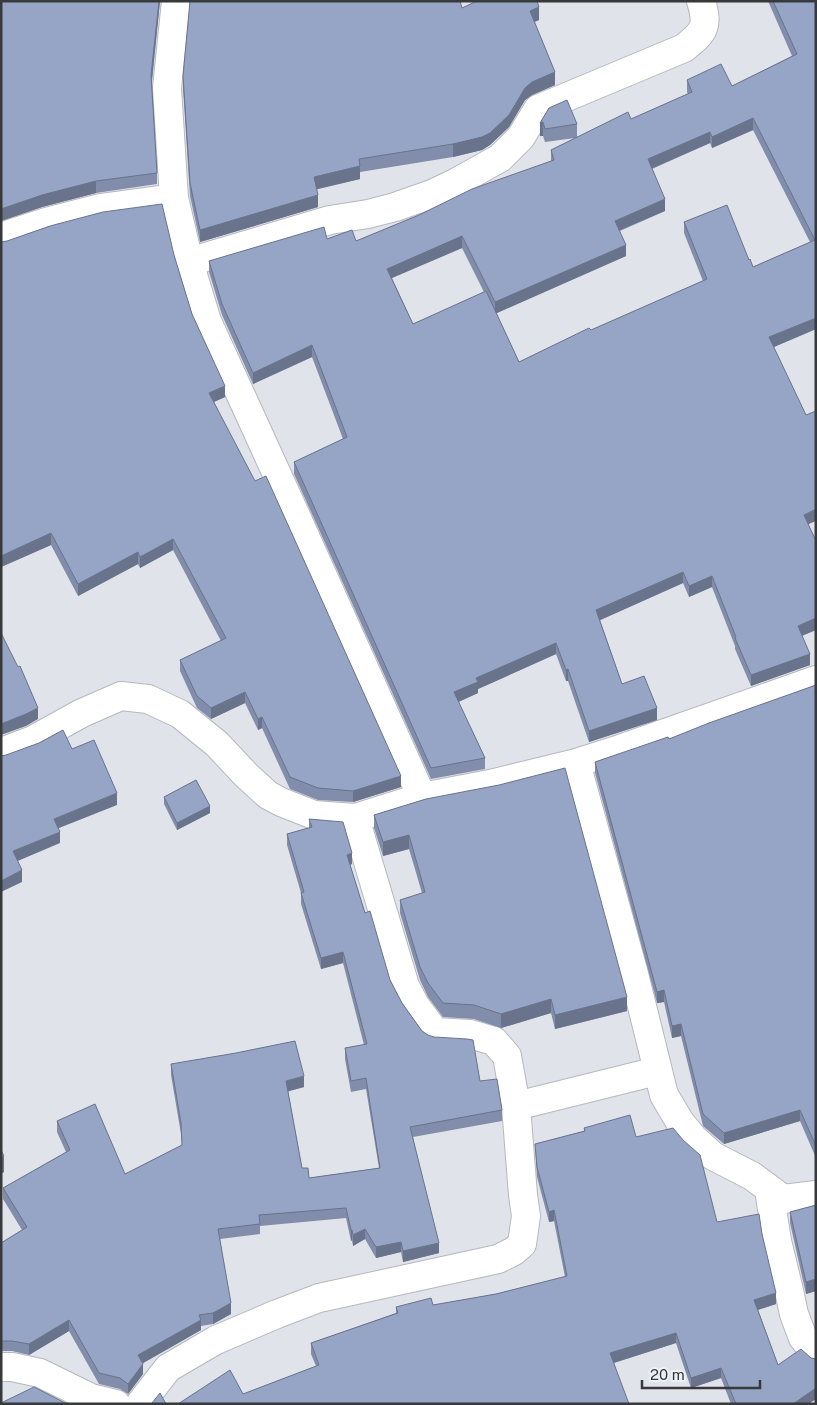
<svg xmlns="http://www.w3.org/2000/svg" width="817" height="1405" viewBox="0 0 817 1405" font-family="'Public Sans',sans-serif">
<rect width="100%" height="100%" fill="#e0e3ea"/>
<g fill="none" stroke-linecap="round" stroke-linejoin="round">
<defs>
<path id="minor" d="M174,198L167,88L176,1
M1,238L12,233L46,222L100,208L174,198L189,262L207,321L296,516L422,797
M189,262L330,220L368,214L395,207L432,194L457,182L500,158L521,137L538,109L684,48C704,32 709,27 701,1
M1,752L33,740L82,713L121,696L148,699L180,714L217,744L246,775L268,795L281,802L314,815L355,818L422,797L490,784L576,763L620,749L816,680
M576,763L634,974L664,1095L680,1122L694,1139L713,1156L752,1176L783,1199L816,1195
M516,1106L657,1071
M783,1199L770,1196L777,1241L788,1286L794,1314L803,1338L816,1354
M1,1367H12L40,1373L91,1398L116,1404
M140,1404L168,1368L216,1340L277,1314L319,1298L498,1259L514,1251L522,1244L526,1216L523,1195L516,1106L507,1056L494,1041L470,1034L435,1032L415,1005L405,986L355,818"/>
</defs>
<use href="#minor" stroke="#b6b8bf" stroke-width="30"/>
<use href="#minor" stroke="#fff" stroke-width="28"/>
</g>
<path fill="#818daa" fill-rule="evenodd" d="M1,1H160L152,82L157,173V184L96,193L42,207L1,221Z
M768,1H816V329L774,347L808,524L816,541V630L802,636L810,665L751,686L735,649V646L712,587L689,597L683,583L600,620L622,684L657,720L589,742L568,681H566L556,654L478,689V693L458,702L485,758V769L431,779L294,474V462L343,439L312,357L253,384L222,315L209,272V261L327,239L356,241L551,161V150L575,138L545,142L543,136H540V123L577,124V137L631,119L688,94L687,92V80L732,86L792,56ZM753,130L810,242L753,267L749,260L684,222V233L703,281L519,362L496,313L626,256L620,231L665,211L652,169L710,143L712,148ZM462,248L484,292L413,324L392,278Z
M462,8L539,20L534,22L555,85L532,95L525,100L509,127L490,145L482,150L453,157L360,172V179L316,189L318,207L200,242L190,196L183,88V76Z
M174,255L192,314L225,397L214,402L401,787L353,802L318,800L290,789L262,728L258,730L245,703L211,719L197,708L180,671V660L221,641L173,550L140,568L138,564L78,596L51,545L1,567Z
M816,685V1158L800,1121L724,1144L703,1126L681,1036L672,1038L664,1002L657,1003L595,773V762L669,739Z
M164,797L210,813L177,830L164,804Z
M426,799L627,1011L555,1029L551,1013L501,1028L474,1019L443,1017L428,997L420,980L400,913V900L422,893L409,849L383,856L374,828V815Z
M309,819L352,864L350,865L365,913L390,980L402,1003L422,1031L480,1081L502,1110V1121L413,1137L439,1253L403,1262L401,1252L376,1258L365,1239L353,1246L352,1240L351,1241L346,1218L260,1226V1234L220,1239L231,1314L213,1324L201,1326V1330L143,1363V1374L128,1394L120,1389L99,1384L69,1331L29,1355L12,1351H1V1243L22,1230L3,1199V1188L66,1152L57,1132V1121L125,1174L182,1145L181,1134L171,1075V1064L304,1087L288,1091L302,1168L309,1178L379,1168L366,1089L351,1092L345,1059V1048L364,1045L343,963L321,969L301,904V893L287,845V834L309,828Z
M584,1128L636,1137L717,1222L762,1234L776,1304L758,1310L778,1365L811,1358L816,1359V1399L808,1404H731L721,1378L691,1388L676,1343L614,1363L243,1394L316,1366L311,1354V1343L396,1313V1307L433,1305L496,1294L565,1277L554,1221L549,1222L537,1177L535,1144L584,1131Z
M816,1205V1291L806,1294L790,1223V1212Z"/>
<path fill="#69738b" d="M159,1H160L151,87V75Z
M539,7V20L530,24V11Z
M555,72V85L532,95L525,100L509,127L490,145L482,150L453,157V144L532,82Z
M753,118V130L712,148V137Z
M543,122V136H540V123Z
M710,132V143L648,170V159Z
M360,166V179L314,190V177Z
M96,181V193L42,207L1,221V209L7,207L42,195Z
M318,195V207L200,242V230Z
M665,199V211L615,232V221Z
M462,236V248L387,280V269Z
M626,245V256L495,314V302Z
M816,318V329L769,349V337Z
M312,345V357L253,384V373Z
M225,386V397L209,404V393Z
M816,509V521L804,526V515Z
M51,533V545L1,567V556Z
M173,539V550L140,568V557Z
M138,552V564L78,596V584Z
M683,572V583L596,622V610Z
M712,576V587L689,597V586Z
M816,618V630L798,637V626Z
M556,643V654L478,689V693L454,704V692L476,678Z
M810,654V665L751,686V675Z
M568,669V681H566V670Z
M245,692V703L211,719V708Z
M38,708V719L26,726L1,735V724Z
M657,708V720L589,742V731Z
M262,717V728L258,730V719Z
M401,776V787L353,802V791Z
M117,793V805L54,830V819Z
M210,806V813L177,830V823Z
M60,832V843L13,863V851Z
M409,835V849L383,856V842Z
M352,853V864L347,866V855Z
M22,870V882L1,892V881Z
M343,952V963L321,969V958Z
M664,990V1002L657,1003V992Z
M627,997V1011L555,1029V1015Z
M551,999V1013L501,1028V1014Z
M681,1024V1036L672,1038V1026Z
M304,1076V1087L286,1092V1081Z
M800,1110V1121L724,1144V1133Z
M4,1156V1172L1,1174V1158Z
M554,1210V1221L549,1222V1212Z
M365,1229V1239L353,1246V1235Z
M351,1230H352V1240L351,1241Z
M401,1242V1252L376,1258V1247Z
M439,1243V1253L403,1262V1251Z
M816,1279V1291L806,1294V1282Z
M776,1293V1304L754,1311V1300Z
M231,1303V1314L213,1324V1313Z
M69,1320V1331L29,1355V1344Z
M201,1320V1330L138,1366V1355Z
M676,1333V1343L610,1364V1353Z
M143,1364V1374L128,1394V1384Z
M721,1368V1378L691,1388V1378Z
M816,1388V1399L808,1404H793Z"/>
<path fill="#96a4c6" stroke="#69738b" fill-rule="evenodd" d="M1,1H159L151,75L157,173L96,181L42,195L1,209Z
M190,1H460L462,8L477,1H537L539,7L530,11L555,72L532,82L525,88L509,115L490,133L482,137L453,144L359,159L360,166L314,177L318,195L200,230L190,183L183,76Z
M773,1H816V318L769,337L806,415L816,411V509L804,515L816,541V618L798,626L810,654L751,675L735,638L736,637L712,576L689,586L683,572L596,610L622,684L644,676L657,708L589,731L568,669L566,670L556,643L476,678L478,682L454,692L485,758L431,768L294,462L347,437L312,345L253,373L222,304L209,261L324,227L327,239L352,230L356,241L419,215L472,189L554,160L551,150L628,112L631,119L692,92L687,80L721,64L732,86L797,54ZM753,118L815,240L753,267L750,259L749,260L727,205L684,222L707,279L591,330L589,328L519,362L486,291L413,324L387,269L462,236L495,302L626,245L615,221L665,199L648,159L710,132L712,137Z
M567,100L577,124L545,129L543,122L540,123L549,108Z
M162,204L174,255L192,314L225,386L209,393L255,481L266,476L401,776L353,791L318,788L290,777L262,717L258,719L245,692L211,708L197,696L180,660L226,638L173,539L140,557L138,552L78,584L51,533L1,556V242L7,241L50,226L103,212Z
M1,633L18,667L20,666L38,708L26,714L1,724Z
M816,685V1146L800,1110L724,1133L703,1114L681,1024L672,1026L664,990L657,992L595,762L668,737L669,739L709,723Z
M63,730L72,749L94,740L117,793L54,819L60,832L13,851L22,870L1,881V756L6,755L39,743Z
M565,768L627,997L555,1015L551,999L501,1014L474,1005L443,1003L428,983L420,967L400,900L425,892L409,835L383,842L374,815L426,799L499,785Z
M196,780L210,806L177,823L164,797Z
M309,819L343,822L352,853L347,855L365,913L370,911L390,980L402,1003L422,1031L428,1035L434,1037L467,1039L473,1040L480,1081L497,1079L502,1110L410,1127L439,1243L403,1251L401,1242L376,1247L365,1229L353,1235L352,1230H351L346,1208L259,1215L260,1224L218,1229L231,1303L213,1313L199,1315L201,1320L138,1355L143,1364L128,1384L120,1378L99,1373L69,1320L29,1344L12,1341H1V1243L27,1227L3,1188L70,1150L57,1121L95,1104L125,1174L182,1145L181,1123L171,1064L236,1053L295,1041L304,1076L286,1081L302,1168H308L309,1178L380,1168L366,1078L351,1081L345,1048L367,1044L343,952L321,958L301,893L304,892L287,834L312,827Z
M630,1115L636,1137L673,1128L683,1140L700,1155L717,1222L759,1214L762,1234L776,1293L754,1300L778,1365L801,1349L811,1358L816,1359V1388L793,1404H736L721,1368L691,1378L676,1333L610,1353L629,1404H178L230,1370L243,1394L319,1365L311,1343L398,1313L396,1307L431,1298L433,1305L496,1294L567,1276L554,1210L549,1212L537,1167L535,1144L585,1131L584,1128Z
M1,1150L4,1156L1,1158Z
M816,1205V1279L806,1282L790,1212Z
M34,1387L67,1404H1V1403Z
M160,1393L166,1404H151L152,1403Z"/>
<rect width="817" height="1405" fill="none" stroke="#38393b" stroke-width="5"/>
<path d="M642 1380v8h118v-8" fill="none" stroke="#38393b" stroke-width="2.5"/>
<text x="650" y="1380" font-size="15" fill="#38393b" stroke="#eef0f7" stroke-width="4" paint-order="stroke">20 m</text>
</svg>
